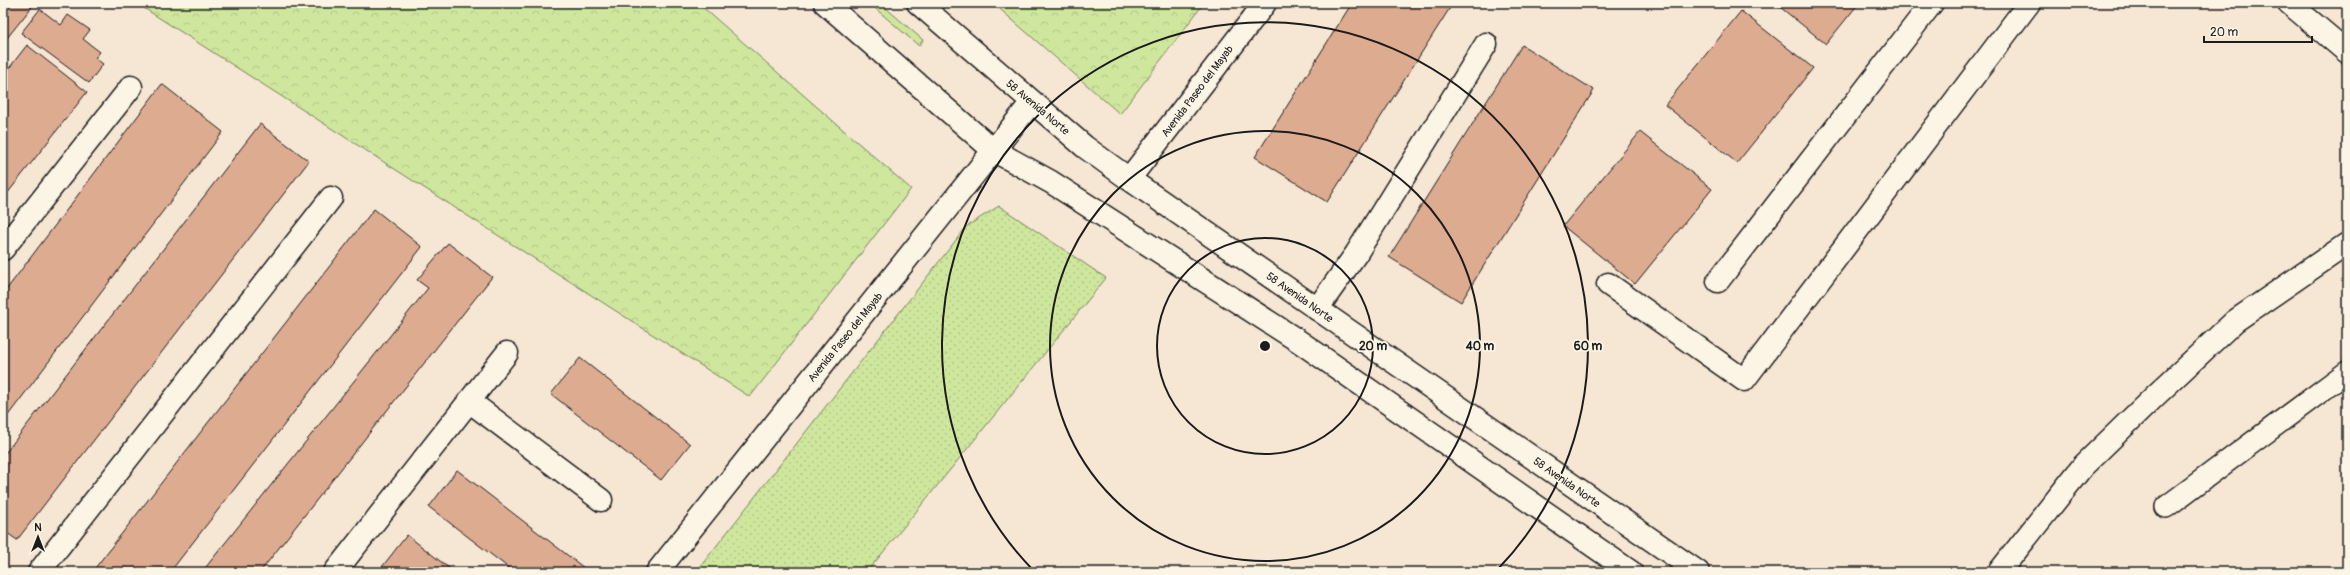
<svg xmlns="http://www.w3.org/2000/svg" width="2350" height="575" viewBox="0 0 2350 575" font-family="Pangolin,sans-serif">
<defs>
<pattern id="grass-tufts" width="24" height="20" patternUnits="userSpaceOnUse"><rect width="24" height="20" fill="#cee79d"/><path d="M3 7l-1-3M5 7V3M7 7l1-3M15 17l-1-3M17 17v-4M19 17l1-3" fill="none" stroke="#b0c687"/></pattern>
<pattern id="forest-crowns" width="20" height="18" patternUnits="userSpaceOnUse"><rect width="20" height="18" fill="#cee79d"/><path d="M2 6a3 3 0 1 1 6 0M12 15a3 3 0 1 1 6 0" fill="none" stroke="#b0c687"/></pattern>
<pattern id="park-dots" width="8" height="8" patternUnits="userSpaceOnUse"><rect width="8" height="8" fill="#cee79d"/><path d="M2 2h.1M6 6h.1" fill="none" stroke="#b0c687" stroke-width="1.8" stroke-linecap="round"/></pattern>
</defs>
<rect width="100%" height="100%" fill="#f6e6d4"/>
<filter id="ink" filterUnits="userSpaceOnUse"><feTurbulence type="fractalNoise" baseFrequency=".025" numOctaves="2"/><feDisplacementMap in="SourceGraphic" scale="8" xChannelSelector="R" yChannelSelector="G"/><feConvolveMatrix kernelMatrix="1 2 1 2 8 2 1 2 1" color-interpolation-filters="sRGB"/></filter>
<g filter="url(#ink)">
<path fill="url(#grass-tufts)" stroke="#75825c" d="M869,3H880L923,40L919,46Z"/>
<path fill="url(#forest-crowns)" stroke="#75825c" d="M136,3H698L911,189L750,397Z
M993,3H1204L1120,114Z"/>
<path fill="url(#park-dots)" stroke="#75825c" d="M999,206L1106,278L867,572H696L967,226Z"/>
<path fill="#ddab90" stroke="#1c1c1c" d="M3,3H35L3,43Z
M1352,3H1453L1327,202L1255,157Z
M1775,3H1859L1826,44Z
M40,9L61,25L68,15L90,30L83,39L100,52L95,58L103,64L89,83L21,33Z
M1741,11L1813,68L1737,163L1665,105Z
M27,45L87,92L3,199V76Z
M1522,45L1594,90L1461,302L1389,257Z
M162,84L223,132L3,422V294Z
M260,124L309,161L17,540L3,530V456Z
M1640,132L1712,189L1635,284L1563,226Z
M374,209L422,247L170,572H92Z
M448,243L492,277L260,572H202L428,288L417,280Z
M580,358L690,444L661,480L551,394Z
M457,470L588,571L514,572L429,507Z
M407,535L454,572H378Z"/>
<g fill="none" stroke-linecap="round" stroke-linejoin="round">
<defs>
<path id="lane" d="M2166,507L2347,372"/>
<path id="street" d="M2289,3L2347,52
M3,249L131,87
M1718,281L1932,3
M1608,284L1744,380L2029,3
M1317,309L1356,254L1486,44
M469,401L601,500
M39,572L331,198
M335,572L507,353
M1999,572L2083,466L2155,396L2235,321L2347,244"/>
<path id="secondary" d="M825,3L993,150L1051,182L1300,342L1631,572
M918,3L1085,147L1129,179L1698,572
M1129,179L1265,3
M657,572L1032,102"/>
</defs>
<use href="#lane" stroke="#1c1c1c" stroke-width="24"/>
<use href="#street" stroke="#1c1c1c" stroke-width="25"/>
<use href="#secondary" stroke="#1c1c1c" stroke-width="25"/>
<use href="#lane" stroke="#fcf5e5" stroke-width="21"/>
<use href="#street" stroke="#fcf5e5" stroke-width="22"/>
<use href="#secondary" stroke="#fcf5e5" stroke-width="22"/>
</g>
</g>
<g fill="none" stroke="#1c1c1c" stroke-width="2">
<circle cx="1265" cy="346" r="108"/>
<circle cx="1265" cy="346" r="215"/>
<path d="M1033 570A323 323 0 1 1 1497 570"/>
</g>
<g text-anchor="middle" stroke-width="3.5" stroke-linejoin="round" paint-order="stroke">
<g font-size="11" fill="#1c1c1c" stroke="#fcf5e5">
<text transform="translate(1197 91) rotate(-53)" y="4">Avenida Paseo del Mayab</text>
<text transform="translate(1038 107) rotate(40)" y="4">58 Avenida Norte</text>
<text transform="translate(1300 297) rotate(35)" y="4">58 Avenida Norte</text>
<text transform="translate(845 337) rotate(-51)" y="4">Avenida Paseo del Mayab</text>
<text transform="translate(1567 482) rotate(35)" y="4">58 Avenida Norte</text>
</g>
</g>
<circle cx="1265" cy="346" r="6" fill="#1c1c1c" stroke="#fcf5e5" stroke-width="2"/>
<g font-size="12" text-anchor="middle" font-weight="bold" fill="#1c1c1c" stroke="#fcf5e5" stroke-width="3.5" stroke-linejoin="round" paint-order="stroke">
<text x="1373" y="350">20 m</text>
<text x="1480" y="350">40 m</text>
<text x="1588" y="350">60 m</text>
</g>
<rect width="2350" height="575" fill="none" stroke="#fcf5e5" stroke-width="16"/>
<rect x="8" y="8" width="2334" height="559" fill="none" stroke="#1c1c1c" stroke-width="1.5" filter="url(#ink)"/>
<g transform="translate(38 537)" stroke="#fcf5e5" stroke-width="3" paint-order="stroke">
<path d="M0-3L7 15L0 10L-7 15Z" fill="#1c1c1c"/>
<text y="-6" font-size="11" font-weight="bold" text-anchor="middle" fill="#1c1c1c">N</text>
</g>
<path d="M2204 36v6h108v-6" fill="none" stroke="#1c1c1c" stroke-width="2"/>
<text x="2210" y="36" font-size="12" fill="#1c1c1c" stroke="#fcf5e5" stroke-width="3" paint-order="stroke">20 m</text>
</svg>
